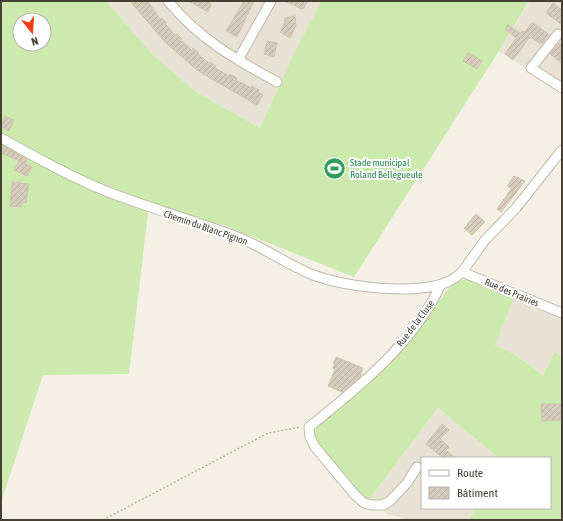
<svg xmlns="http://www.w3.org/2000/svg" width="563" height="521" viewBox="0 0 563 521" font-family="'Asap Condensed',sans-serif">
<defs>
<pattern id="building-hatch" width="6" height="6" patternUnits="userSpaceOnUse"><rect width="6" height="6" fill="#d6ccbb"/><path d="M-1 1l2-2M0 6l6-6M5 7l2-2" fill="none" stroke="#b9b0a1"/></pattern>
</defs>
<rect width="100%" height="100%" fill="#f4f0e6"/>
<path fill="#e8e2d4" d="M106,1H321L290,62L260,128L196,92L152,54Z
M530,1H562V92L499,51Z
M517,291L562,309V356L554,353L543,375L514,354L495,345Z
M438,408L499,458H422V508H475L469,520H410L387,514L369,500Z"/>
<path fill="#cceaad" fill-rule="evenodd" d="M1,1H106L152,54L196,92L260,128L290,62L321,1H529L499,51L354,277L223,225L176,214L149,205L129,374L43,375L1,502ZM20,20H44V44H20Z
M479,276L517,291L495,345L514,354L543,375L554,353L562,356V520H469L475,508H550V458H499L438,408L369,500C350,487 331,458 316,439C314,433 314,431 318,426L357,393L419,327L448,289L459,281Z"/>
<path fill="url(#building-hatch)" stroke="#d1c4ae" d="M130,1H148L160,19L162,18L167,23L166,24L175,35L177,34L182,39L181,40L192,50L193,48L199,53L198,54L209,63L210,62L216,66L215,68L229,76L230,74L237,78L236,80L251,88L252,86L259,90L258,92L263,95L257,105L198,71L164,41Z
M189,1H209L211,6L208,12Z
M244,1H254L237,37L226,31Z
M285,1H308L303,9H301Z
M553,3L562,10V25L546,13Z
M295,16L296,26L290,38L280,32L285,22L284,18Z
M532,22L549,35L543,43H540L530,37L513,60L505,54L516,38L505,29L508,25L520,33L523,31L525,32Z
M267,41L277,43L274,57L264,54Z
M559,43L562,45V63L550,54Z
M468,53L482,61L477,69L463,61Z
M5,116L14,120L9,131L1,127Z
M3,146L27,159L25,163L1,153Z
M19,161L32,167L27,176L14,170Z
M514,176L525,181L501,212L497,209L511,189L507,186Z
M12,182L29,184L26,203L21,202V207L10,206Z
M476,214L485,222L472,235L464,228L468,225L467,224Z
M336,357L363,368L360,377L342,392L328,386L335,369L333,368L335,363H333Z
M541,404H562V420L542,421Z
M442,424L449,430L440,439L449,447L446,450L455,458H443L426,444Z"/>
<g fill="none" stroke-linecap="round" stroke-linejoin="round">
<defs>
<path id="minor" d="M168,1C199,39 235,59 277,82
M558,34L531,68L562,88
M238,60L271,1
M1,138C34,156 66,175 101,189C145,207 190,219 235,236C262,246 286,264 313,275C346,287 401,293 435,286C444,284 455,279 462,272L485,240L516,208L562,150
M462,272L562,313
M417,467L407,483L390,501L383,505H372L364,503L355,495L315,447L310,437L309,427C358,388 415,342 441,284"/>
</defs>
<use href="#minor" stroke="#c0b8a8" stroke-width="11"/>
<path stroke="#c2b599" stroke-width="1.5" stroke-dasharray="2 2" stroke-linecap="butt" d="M103,520L268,433L301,427"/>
<use href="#minor" stroke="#fff" stroke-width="9"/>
</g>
<defs>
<symbol id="stadium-disc" viewBox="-11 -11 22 22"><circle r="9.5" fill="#2e9e5b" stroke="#fff"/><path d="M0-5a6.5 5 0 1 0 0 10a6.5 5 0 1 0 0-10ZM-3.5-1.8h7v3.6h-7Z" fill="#fff"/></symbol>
</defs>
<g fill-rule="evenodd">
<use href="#stadium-disc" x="322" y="156" width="25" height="25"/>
</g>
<g text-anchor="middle" stroke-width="4" stroke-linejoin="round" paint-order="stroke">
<g font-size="10" fill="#27864d" stroke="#fff" text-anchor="start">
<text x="350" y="166">Stade municipal<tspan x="350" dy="12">Roland Bellegueule</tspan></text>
</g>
<g font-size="10" fill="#474035" stroke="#fff">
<text transform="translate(206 227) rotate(19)" y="4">Chemin du Blanc Pignon</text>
<text transform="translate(512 292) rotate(23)" y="4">Rue des Prairies</text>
<text transform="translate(415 323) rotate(-53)" y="4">Rue de la Cluse</text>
</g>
</g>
<rect width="563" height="521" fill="none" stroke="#474035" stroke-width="4"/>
<rect x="421" y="457" width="130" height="52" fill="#ffffff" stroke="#b5b3ae"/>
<rect x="429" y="470" width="20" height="6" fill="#ffffff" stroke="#b5b3ae"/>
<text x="457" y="477" font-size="12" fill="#474035">Route</text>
<rect x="429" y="487" width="20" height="12" fill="url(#building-hatch)" stroke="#b5b3ae"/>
<text x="457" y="497" font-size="12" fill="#474035">Bâtiment</text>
<g transform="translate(32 32) rotate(163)"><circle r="19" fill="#ffffff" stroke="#b5b3ae"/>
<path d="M0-3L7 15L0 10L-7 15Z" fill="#ff3d12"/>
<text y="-6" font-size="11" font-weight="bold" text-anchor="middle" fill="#474035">N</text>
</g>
</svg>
